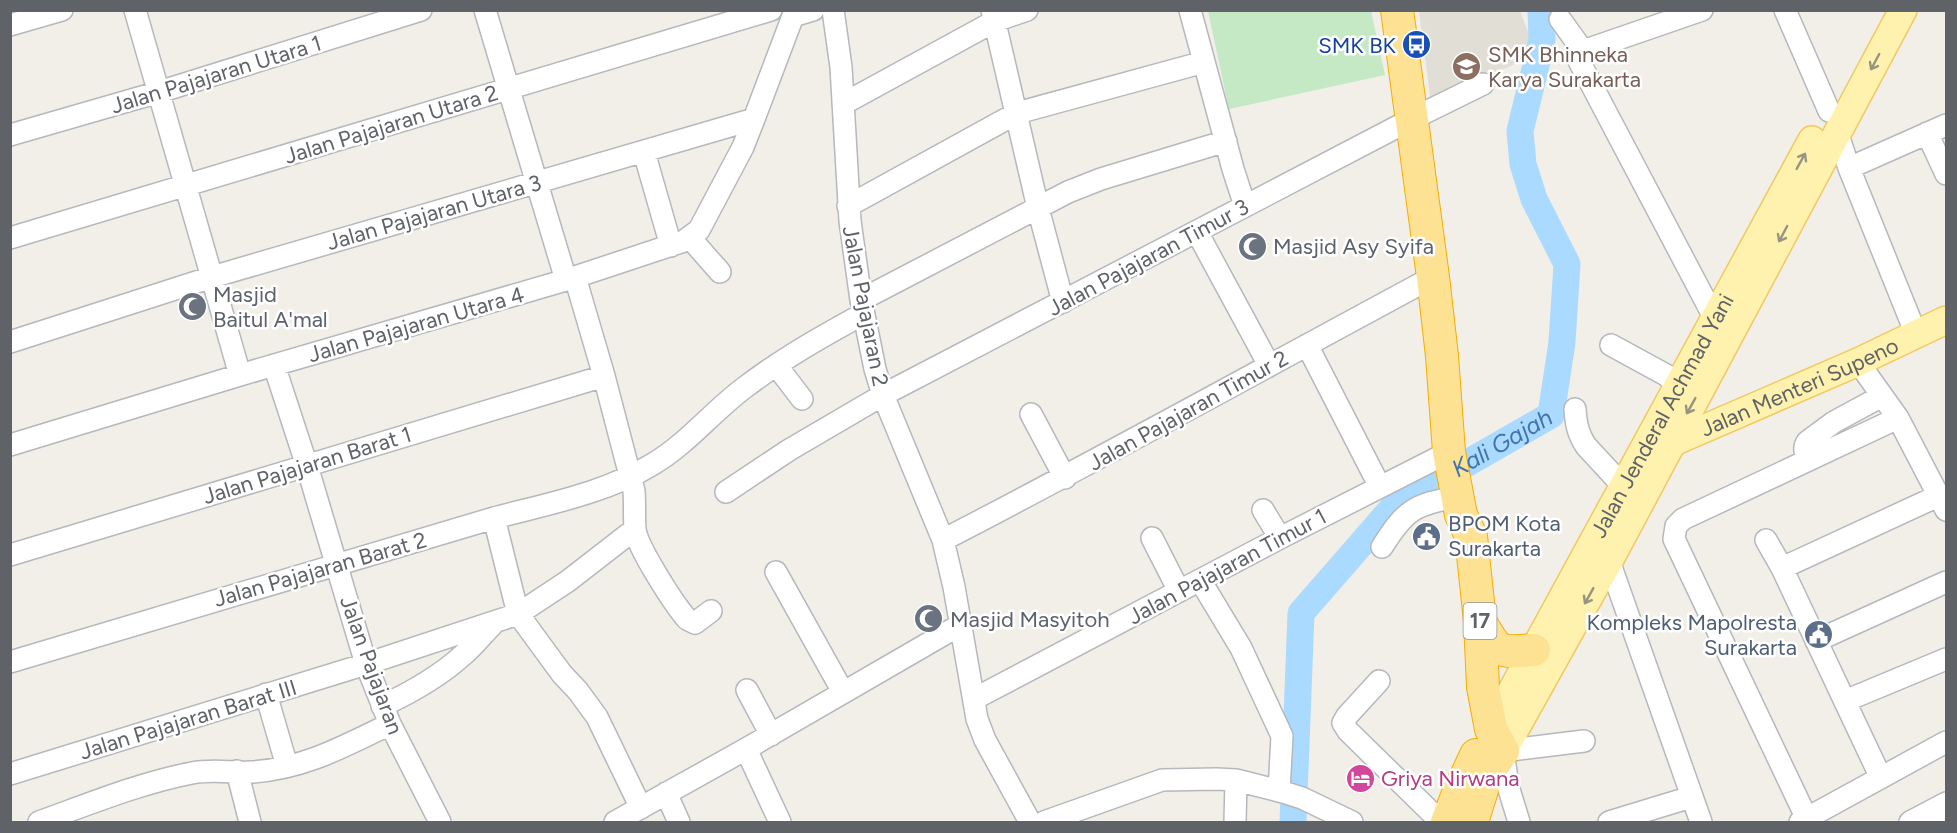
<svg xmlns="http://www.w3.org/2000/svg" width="1957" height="833" viewBox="0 0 1957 833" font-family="Figtree,sans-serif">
<rect width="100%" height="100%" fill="#f1efe8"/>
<path fill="#e1ded6" d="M1419,11H1520L1532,42L1530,57L1487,77L1432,111Z"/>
<path fill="#c5e8c5" d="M1208,11H1371L1385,75L1229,109Z"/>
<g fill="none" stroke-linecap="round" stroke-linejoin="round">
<path stroke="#aadaff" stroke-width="27" id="s1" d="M1293,822L1301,613L1396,504L1551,415L1562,342L1567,264L1534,199L1523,164L1520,131L1542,40L1541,10"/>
<defs>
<path id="minor" d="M135,10L240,375
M485,10L566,280
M833,10L841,67L850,221L861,300L875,369L883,395L943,540L954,587L977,719L985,740L1030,822
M992,10L1038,208L1063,302
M1190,10L1233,169L1245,206
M1702,10L1583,51L1579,61L1715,319
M1785,10L1829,111
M793,16L813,10
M1560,19L1583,51
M10,25L62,10
M843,104L995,21L1027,10
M1837,132L1849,168L1916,334
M1927,133L1946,174
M10,135L159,92L421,10
M644,152L671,246
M1849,168L1946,125
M848,206L1017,113L1204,62
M1197,232L1269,365
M10,238L771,10
M690,238L720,272
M575,277L604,376L634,491C635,504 634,516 635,529C637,547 674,604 687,619L695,623L711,611
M861,300L1068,192L1101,179L1226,141
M10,342L212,277L754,119L793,16
M1307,345L1380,487
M1611,345L1666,375L1679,386
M1858,362L1898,418L1946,510
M274,365L307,466L366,664L390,724L440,822
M776,365L802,399
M1575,409C1576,424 1578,434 1586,446L1624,487
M1031,414L1065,478
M10,445L240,375L566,280L684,241L699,230L743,147L754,119
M1809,459C1805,452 1803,449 1807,442L1834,422L1882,396
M726,492L789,450L883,395L1412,119L1483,84
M1263,510L1280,538
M635,529L568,581L518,614L562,674L578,691L597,717L641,808
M1152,538L1179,591
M943,540C1108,455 1269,365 1433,277
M1766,540L1782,568L1881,778
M1382,547C1405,510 1415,504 1457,497
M10,555L604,376
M1609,561L1701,822
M1782,568L1938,496
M776,572L843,692
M1200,580L1241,648L1282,736L1279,791
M1816,641L1946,582
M10,662L494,518C547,504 606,493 653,464C687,444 712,412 744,388C782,359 821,337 863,314
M1379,681L1347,716L1343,723L1348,731L1441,822
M747,690L771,735
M266,694L287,766
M974,699L1280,538L1449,452
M1845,701L1946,659
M382,706C410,693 440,676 463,655C474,646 483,634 493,624
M746,749L780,822
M237,771L250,822
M10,774L366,664L518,614L494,518
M666,793L679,822
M1807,819L1674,539L1676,526L1683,519L1898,418
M39,822C89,804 140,783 192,773C212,769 232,773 252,772C303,769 345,746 390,724
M615,822L746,749L960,625
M1044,822L1162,780L1216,779L1236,780L1283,792L1302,798L1352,822
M1235,822L1236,780
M1519,822L1508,786L1503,751L1584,741
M1609,822L1691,797
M1800,822L1946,742
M1910,822L1946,803
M1941,822L1946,820"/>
<g id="major">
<path id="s2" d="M1665,443H1671L1858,362L1946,320"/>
<path id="s3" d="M1491,729L1812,140"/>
<path d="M1503,751L1609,561L1903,10"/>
</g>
<path id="highway" d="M1397,10L1433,277L1442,356L1449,452L1461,515L1471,536L1480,621L1483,687L1491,729L1503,751L1487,774L1472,822
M1480,621C1498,653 1498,653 1534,650
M1447,822L1457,796L1476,755"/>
</defs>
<use href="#minor" stroke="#b5b8bc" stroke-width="24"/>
<use href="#major" stroke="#f2c960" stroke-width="30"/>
<use href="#highway" stroke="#f9ab00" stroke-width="34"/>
<use href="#minor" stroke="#fff" stroke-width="21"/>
<use href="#major" stroke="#fff2af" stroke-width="27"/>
<use href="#highway" stroke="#fde293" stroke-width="32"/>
</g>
<defs><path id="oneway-shaft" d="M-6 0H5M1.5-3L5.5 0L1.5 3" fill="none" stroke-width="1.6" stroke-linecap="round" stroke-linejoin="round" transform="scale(1.5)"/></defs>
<g stroke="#979581">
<use href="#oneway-shaft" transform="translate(1875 62) rotate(118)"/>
<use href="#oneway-shaft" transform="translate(1801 161) rotate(-61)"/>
<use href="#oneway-shaft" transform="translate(1783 234) rotate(118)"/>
<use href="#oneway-shaft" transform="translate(1691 406) rotate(119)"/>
<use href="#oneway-shaft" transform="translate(1589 596) rotate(119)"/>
</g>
<defs>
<symbol id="bus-disc" viewBox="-11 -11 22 22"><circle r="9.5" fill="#1a4fb4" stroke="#fff"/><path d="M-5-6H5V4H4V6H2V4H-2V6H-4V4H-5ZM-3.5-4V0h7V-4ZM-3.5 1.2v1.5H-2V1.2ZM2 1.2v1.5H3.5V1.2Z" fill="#fff"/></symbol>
<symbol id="school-disc" viewBox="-11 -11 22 22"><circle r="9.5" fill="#8d6e63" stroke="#fff"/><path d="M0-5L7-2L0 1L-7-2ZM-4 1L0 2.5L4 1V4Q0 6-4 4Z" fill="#fff"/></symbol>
<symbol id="mosque-disc" viewBox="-11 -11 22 22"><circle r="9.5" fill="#6b7280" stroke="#fff"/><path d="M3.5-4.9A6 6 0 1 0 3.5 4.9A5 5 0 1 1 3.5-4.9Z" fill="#fff"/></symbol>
<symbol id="civic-disc" viewBox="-11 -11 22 22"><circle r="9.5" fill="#5c6f8a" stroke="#fff"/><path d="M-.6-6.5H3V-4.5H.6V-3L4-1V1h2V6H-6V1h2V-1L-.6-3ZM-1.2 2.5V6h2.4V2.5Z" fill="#fff"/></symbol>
<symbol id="hotel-disc" viewBox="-11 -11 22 22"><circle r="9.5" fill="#d1479c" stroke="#fff"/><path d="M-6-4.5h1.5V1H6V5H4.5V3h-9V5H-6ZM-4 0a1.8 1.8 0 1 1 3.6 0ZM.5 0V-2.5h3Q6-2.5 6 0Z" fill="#fff"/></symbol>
</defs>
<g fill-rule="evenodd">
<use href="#bus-disc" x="1400" y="28" width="33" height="33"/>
<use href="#school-disc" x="1450" y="50" width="33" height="33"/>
<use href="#mosque-disc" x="1236" y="230" width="33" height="33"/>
<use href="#mosque-disc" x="176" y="290" width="33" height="33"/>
<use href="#civic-disc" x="1410" y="520" width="33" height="33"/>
<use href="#mosque-disc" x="912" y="602" width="33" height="33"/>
<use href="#civic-disc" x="1802" y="618" width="33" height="33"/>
<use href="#hotel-disc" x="1344" y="762" width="33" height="33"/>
</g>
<g text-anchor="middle" stroke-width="5" stroke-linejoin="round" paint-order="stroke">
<rect fill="#fff" stroke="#8f9295" stroke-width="1.5" x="1463.5" y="603" width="33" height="36" rx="4.5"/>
<g font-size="21" font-weight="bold" fill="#5f6368">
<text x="1480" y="628">17</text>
</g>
<g font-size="22" fill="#164399" stroke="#fff" text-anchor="end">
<text x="1396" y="53">SMK BK</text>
</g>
<g font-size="22" fill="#785e54" stroke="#fff" text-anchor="start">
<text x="1488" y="62">SMK Bhinneka<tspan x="1488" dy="25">Karya Surakarta</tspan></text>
</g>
<g font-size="22" fill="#5f6368" stroke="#fff">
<text transform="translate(216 74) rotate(-17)" y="8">Jalan Pajajaran Utara 1</text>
<text transform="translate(391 124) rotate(-17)" y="8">Jalan Pajajaran Utara 2</text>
<text transform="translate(434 212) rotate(-16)" y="8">Jalan Pajajaran Utara 3</text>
<text transform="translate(1148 257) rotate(-28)" y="8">Jalan Pajajaran Timur 3</text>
<text transform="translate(866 306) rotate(79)" y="8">Jalan Pajajaran 2</text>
<text transform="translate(416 324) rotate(-16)" y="8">Jalan Pajajaran Utara 4</text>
<text dy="8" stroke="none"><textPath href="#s2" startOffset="146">Jalan Menteri Supeno</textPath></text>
<text transform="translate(1188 410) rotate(-29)" y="8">Jalan Pajajaran Timur 2</text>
<text dy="8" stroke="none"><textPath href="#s3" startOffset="357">Jalan Jenderal Achmad Yani</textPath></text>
<text transform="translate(307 465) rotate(-17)" y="8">Jalan Pajajaran Barat 1</text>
<text transform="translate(1227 566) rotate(-28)" y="8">Jalan Pajajaran Timur 1</text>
<text transform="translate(320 569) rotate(-16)" y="8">Jalan Pajajaran Barat 2</text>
<text transform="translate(372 665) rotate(70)" y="8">Jalan Pajajaran</text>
<text transform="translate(188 719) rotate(-17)" y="8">Jalan Pajajaran Barat III</text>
</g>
<g font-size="22" fill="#5b616d" stroke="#fff" text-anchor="start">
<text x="1273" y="254">Masjid Asy Syifa</text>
<text x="213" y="302">Masjid<tspan x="213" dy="25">Baitul A'mal</tspan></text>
<text x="950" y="627">Masjid Masyitoh</text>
</g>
<g font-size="22" fill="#4e5e75" stroke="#fff" text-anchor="start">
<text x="1448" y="531">BPOM Kota<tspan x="1448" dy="25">Surakarta</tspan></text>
<text x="1797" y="630" text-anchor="end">Kompleks Mapolresta<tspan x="1797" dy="25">Surakarta</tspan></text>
</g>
<g font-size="22" fill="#b23c85" stroke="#fff" text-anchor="start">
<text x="1381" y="786">Griya Nirwana</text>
</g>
<g font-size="24" font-style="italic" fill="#4174aa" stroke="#fff">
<text dy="8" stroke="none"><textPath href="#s1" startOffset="476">Kali Gajah</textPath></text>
</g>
</g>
<rect width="1957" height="833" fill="none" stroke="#5f6368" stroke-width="24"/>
</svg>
